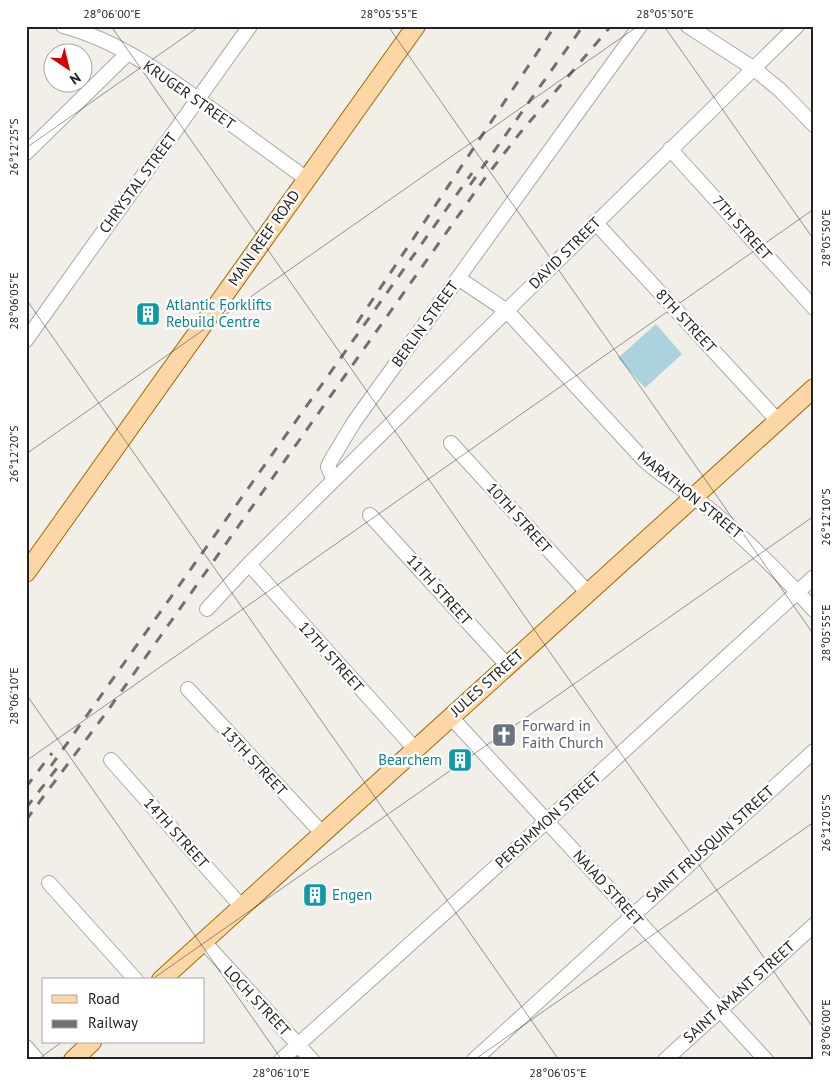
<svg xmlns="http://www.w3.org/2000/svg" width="840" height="1086" viewBox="0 0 840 1086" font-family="'PT Sans',sans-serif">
<rect width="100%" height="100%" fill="#f2efe9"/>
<path fill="#aad3df" d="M656,324L682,354L645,388L618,358Z"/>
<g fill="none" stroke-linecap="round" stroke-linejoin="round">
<defs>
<path id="minor" d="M63,26C120,41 168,77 214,111C245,134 276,157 307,179
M688,26L753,68L780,90L814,125
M670,149L814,308
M26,153L128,53
M595,222L778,421
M458,278L507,311L643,459C665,479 690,493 713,512C749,542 782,575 814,610
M26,340L250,26
M451,443L588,593
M334,480L797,26
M370,515L507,665
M249,564L415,749
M207,609L249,564L334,480L328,467L330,462L354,422L640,26
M188,689L321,832
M450,716L766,1060
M111,760L241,906
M49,883L136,980
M203,941L312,1060
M26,1047L37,1060
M281,1060L548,820L814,577
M474,1060L814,751
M665,1060L814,925"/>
<path id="major" d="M26,573L416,26
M161,980L814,388
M73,1060L92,1042"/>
</defs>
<use href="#minor" stroke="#a9a9a9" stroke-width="16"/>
<use href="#major" stroke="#a06b00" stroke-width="20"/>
<use href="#minor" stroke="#fff" stroke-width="14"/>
<use href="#major" stroke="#fcd6a4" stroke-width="18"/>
<path stroke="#707070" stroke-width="3" stroke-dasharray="10 10" stroke-linecap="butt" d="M470,185L583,26
M357,323L555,26
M51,766L472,173
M26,787L52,753
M26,808L61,763
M26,820L106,713L485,178L520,133L611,26"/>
</g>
<path fill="none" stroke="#222" stroke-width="1" stroke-opacity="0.45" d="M111,26L814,1029M388,26L814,635M664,26L814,240M26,148L200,26M26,299L559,1060M26,454L638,26M26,694L282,1060M26,761L814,209M151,980L814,516M37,1060L62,1042M474,1060L814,822"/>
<defs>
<symbol id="building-square" viewBox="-11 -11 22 22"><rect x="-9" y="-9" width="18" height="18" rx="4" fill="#0f9aa8" stroke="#fff"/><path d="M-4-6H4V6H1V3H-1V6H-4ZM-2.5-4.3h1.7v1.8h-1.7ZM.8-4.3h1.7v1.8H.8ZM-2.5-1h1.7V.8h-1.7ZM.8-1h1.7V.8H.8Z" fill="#fff"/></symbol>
<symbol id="church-square" viewBox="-11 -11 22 22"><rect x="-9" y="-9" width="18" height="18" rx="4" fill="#6b7280" stroke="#fff"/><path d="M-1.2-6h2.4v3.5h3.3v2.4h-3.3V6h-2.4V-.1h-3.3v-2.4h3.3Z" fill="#fff"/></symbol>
</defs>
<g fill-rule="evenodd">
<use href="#building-square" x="134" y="300" width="28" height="28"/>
<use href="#church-square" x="490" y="721" width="28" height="28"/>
<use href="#building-square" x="446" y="746" width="28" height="28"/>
<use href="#building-square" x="301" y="881" width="28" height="28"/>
</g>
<g text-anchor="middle" stroke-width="5" stroke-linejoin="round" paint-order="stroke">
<g font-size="15" fill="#222" stroke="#fff">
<text transform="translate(189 95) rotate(35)" y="5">KRUGER STREET</text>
<text transform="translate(138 183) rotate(-54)" y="5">CHRYSTAL STREET</text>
<text transform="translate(742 228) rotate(48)" y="5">7TH STREET</text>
<text transform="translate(264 238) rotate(-55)" y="5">MAIN REEF ROAD</text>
<text transform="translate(565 253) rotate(-45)" y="5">DAVID STREET</text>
<text transform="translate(686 321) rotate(47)" y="5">8TH STREET</text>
<text transform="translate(425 324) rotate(-54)" y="5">BERLIN STREET</text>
<text transform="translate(690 495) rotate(39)" y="5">MARATHON STREET</text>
<text transform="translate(519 518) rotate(48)" y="5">10TH STREET</text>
<text transform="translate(439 590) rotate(48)" y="5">11TH STREET</text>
<text transform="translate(331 657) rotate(48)" y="5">12TH STREET</text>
<text transform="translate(487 683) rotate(-42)" y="5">JULES STREET</text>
<text transform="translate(254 761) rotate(47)" y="5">13TH STREET</text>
<text transform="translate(548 820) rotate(-42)" y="5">PERSIMMON STREET</text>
<text transform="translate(176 833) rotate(48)" y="5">14TH STREET</text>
<text transform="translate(710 844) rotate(-42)" y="5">SAINT FRUSQUIN STREET</text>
<text transform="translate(608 888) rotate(48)" y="5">NAIAD STREET</text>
<text transform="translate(739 992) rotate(-42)" y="5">SAINT AMANT STREET</text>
<text transform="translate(257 1001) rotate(47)" y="5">LOCH STREET</text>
</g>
<g font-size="15" fill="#0d838f" stroke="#fff" text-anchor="start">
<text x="166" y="310">Atlantic Forklifts<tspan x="166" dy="17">Rebuild Centre</tspan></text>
<text x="442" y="765" text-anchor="end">Bearchem</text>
<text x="332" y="900">Engen</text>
</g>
<g font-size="15" fill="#5b616d" stroke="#fff" text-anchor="start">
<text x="522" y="731">Forward in<tspan x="522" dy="17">Faith Church</tspan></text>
</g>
</g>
<rect width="840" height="1086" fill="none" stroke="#ffffff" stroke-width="55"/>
<rect x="42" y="978" width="162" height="65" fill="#ffffff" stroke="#a7a7a7"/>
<rect x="52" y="995" width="25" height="8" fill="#fcd6a4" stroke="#a7a7a7"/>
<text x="88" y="1004" font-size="15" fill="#222222">Road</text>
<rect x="52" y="1020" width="25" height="8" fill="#707070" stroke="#a7a7a7"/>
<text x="88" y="1028" font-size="15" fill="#222222">Railway</text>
<g transform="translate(68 68) rotate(145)"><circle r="24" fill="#ffffff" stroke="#a7a7a7"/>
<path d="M0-4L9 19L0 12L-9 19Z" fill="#d40000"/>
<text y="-8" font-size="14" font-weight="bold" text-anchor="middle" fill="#222222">N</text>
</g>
<rect x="28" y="28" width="784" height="1030" fill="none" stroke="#222" stroke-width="2"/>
<g font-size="12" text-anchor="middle" fill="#222">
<text x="112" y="18">28°06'00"E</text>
<text x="389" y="18">28°05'55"E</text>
<text x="665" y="18">28°05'50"E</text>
<text transform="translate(14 147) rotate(-90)" y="4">26°12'25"S</text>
<text transform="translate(826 238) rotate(-90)" y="4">28°05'50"E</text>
<text transform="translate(14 301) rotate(-90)" y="4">28°06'05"E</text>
<text transform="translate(14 454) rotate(-90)" y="4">26°12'20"S</text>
<text transform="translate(826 517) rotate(-90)" y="4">26°12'10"S</text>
<text transform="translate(826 633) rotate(-90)" y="4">28°05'55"E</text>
<text transform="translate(14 696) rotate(-90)" y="4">28°06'10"E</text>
<text transform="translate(826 823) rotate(-90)" y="4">26°12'05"S</text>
<text transform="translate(826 1028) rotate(-90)" y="4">28°06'00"E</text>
<text x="281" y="1077">28°06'10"E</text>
<text x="558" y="1077">28°06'05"E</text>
</g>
</svg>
